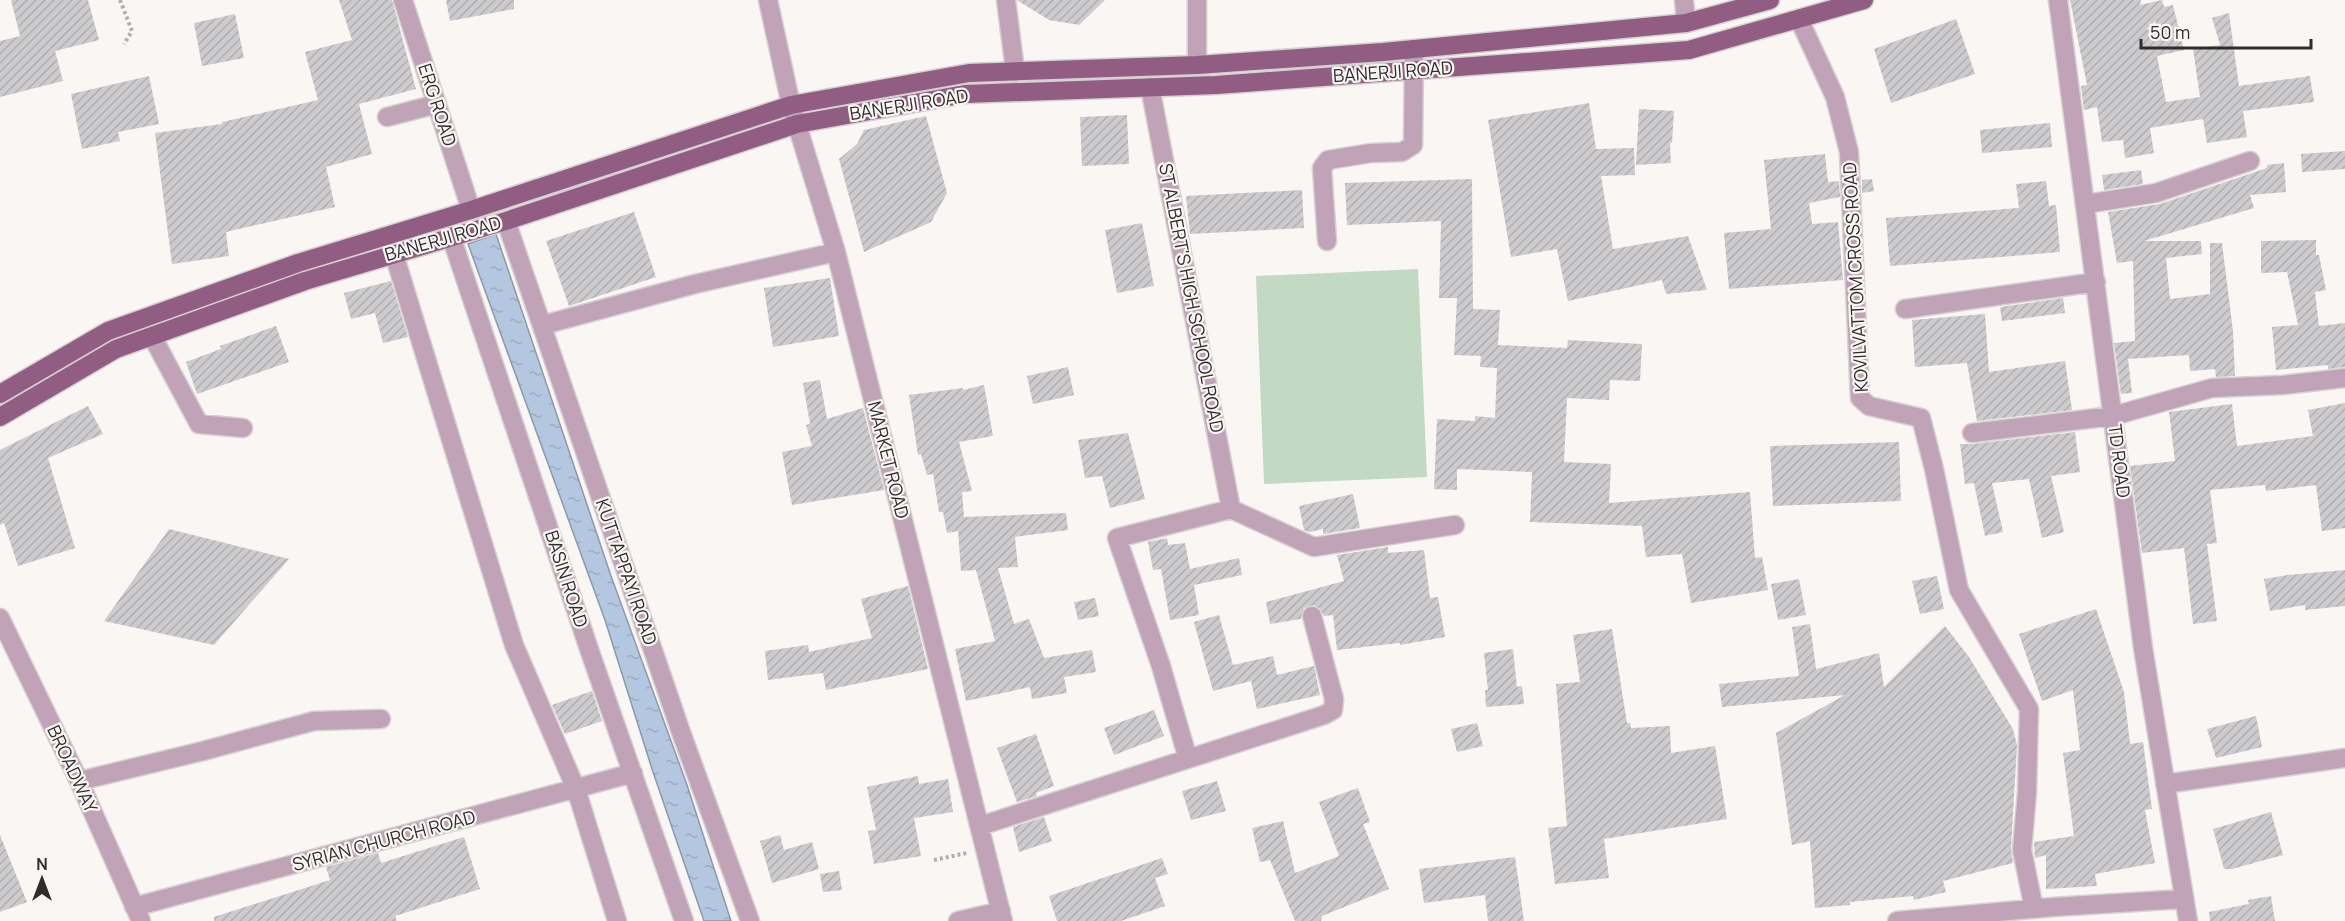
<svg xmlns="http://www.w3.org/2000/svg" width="2345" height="921" viewBox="0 0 2345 921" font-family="Manrope,sans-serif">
<defs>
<pattern id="water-ripples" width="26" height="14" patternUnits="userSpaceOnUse" patternTransform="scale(1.5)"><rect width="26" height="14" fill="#b3c8e0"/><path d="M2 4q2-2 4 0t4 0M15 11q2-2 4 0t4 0" fill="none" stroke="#9aacc0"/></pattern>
<pattern id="building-hatch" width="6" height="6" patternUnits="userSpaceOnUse" patternTransform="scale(1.5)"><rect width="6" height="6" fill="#cdcbce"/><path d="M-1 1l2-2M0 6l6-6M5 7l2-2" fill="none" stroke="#b0afb1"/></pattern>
</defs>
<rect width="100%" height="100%" fill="#faf6f4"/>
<path fill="#c2dac4" d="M1418,269L1427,477L1264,484L1256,276Z"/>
<path fill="url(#water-ripples)" stroke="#8b9aaa" stroke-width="1.5" d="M496,234L611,576L687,785L731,921H704L652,769L605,620L468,244Z"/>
<path fill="url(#building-hatch)" d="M11,0H88L99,40L55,51L63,81L0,97V41L20,36Z
M339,0H392L416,89L359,104L372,154L326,167L335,207L226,232L229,256L172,264L155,133L222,124V122L318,100L305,52L352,40Z
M446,0H514V9L450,21Z
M1017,0H1105L1079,25L1049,20Z
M2070,0H2141L2140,5L2162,0L2164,7L2173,5L2184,50L2157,56L2166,102L2200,97L2193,49L2220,45L2212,18L2229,13L2239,86L2310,76L2314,102L2243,111L2247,137L2207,143L2203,119L2150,128L2154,153L2125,158L2123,140L2102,142L2097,107L2084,110L2081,86L2087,85Z
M235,14L244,58L202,66L194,23Z
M1956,19L1975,74L1891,103L1874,49Z
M149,76L159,124L118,132L120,141L82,149L71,94Z
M1589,103L1596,149L1634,148L1635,175L1601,176L1613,249L1688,236L1707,290L1666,294L1662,280L1568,301L1557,249L1511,257L1488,120Z
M1639,109L1674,111L1672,143H1670L1671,163L1636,165Z
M1127,115L1129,164L1082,166L1080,117Z
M926,116L947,193L931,222L864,252L839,159L857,144L864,130Z
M2050,123L2052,147L1982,153L1980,130Z
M2345,151V169L2302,172L2301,154Z
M1825,154L1828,182L1839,181L1840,197L1809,203L1812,224L1838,222L1843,280L1729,289L1724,233L1771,229L1764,160Z
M2284,163L2286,192L2250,195L2254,208L2144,241H2201L2202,254L2166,258L2170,299L2210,294V243H2222L2233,331L2235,376L2216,377L2215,369L2190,371L2189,355L2128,359L2132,393L2121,394L2114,343L2135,341L2133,261L2117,263L2108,212L2160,204L2267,168V165Z
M2141,170L2143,184L2104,190L2102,175Z
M1472,179L1473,309L1500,310L1498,345L1567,348L1568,340L1642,344L1640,381L1610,380L1609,400L1567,398L1564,462L1611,464L1609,503L1750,492L1755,558L1762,557L1768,590L1691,603L1682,554L1646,557L1642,526L1530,522L1532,472L1457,469V490L1434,489L1437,419L1475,421V416L1495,418L1497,368L1480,367L1481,356L1454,355L1457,298H1439L1441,221L1347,225L1345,183Z
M1872,179L1874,191L1862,193V180Z
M2046,181L2049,206L2056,205L2060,252L1890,266L1886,218L2019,208L2016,184Z
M1302,190L1304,228L1190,234L1186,196Z
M634,212L656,277L569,306L546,241Z
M1142,223L1154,286L1117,293L1105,230Z
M2316,240V255H2319L2326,290L2315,292L2319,326L2345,323V367L2328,369V365L2276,370L2272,327L2298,325L2287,272L2261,273V241Z
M830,278L839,336L773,347L764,288Z
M391,281L408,337L383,343L375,313L351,319L344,293Z
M2063,298L2065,313L2002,321L2000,307Z
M1985,314L1989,372L2065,361L2072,410L1977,421L1967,363L1915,367L1912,320Z
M276,326L289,362L197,394L186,362L221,349L220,346Z
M1068,367L1074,395L1033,404L1027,376Z
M820,380L827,419L863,408L884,490L792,505L782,452L812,446L806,425L810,424L803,383Z
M984,385L993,436L959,442L972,491L962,492L964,517L1066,513L1068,530L1015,537L1018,567L998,568L1014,624L1029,619L1044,658L1092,650L1096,672L1064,677L1067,693L1032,699L1030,687L966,701L955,649L995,641L976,570L961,571L958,531L947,533L943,512H939L933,474L927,475L921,454L918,455L909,395L963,388V390Z
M2345,403V528L2322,531L2316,485L2266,491L2265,485L2210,490L2217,543L2207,544L2217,621L2193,624L2184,548L2142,553L2130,466L2175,461L2169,412L2232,404L2237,446L2313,436L2308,410Z
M88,406L103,434L48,458L75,548L18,566L4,523L0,525V450Z
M2075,432L2080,472L2051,476L2064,532L2042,538L2029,479L1992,483L2003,532L1985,536L1974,483L1965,484L1960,444H1973Z
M1128,433L1145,499L1110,508L1102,476L1085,478L1078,440Z
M1899,442L1901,501L1773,506L1770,446Z
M1353,494L1360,528L1323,534V529L1309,532L1304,530L1299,506Z
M169,529L289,559L214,645L104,621Z
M1167,538L1168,545L1185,543L1190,569L1239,558L1242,575L1194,585L1199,615L1170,620L1161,569L1153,570L1148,542Z
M1388,547V553L1424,550L1430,598L1438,597L1445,637L1400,645V643L1337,650L1333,615L1324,616L1320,609L1314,605L1304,608L1301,619L1270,624L1266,602L1344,581L1337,555L1325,557Z
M2345,570V606L2305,610V605L2270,611L2264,579L2288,575Z
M1937,576L1944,609L1920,614L1912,581Z
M1799,579L1806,615L1778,620L1771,584Z
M908,586L928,669L826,690L823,673L768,680L765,651L808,645L809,652L872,638L861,599Z
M1095,598L1099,616L1078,620L1074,602Z
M2096,609L2124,692L2130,744L2143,742L2152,809L2145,810L2155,863L2095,874L2097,886L2046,889V855L2035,858L2034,842L2074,836L2063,753L2080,750L2073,690L2042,701L2019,634Z
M1219,615L1233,665L1273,656L1277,675L1314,666L1320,695L1257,709L1251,681L1213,691L1194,622Z
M1810,624L1816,669L1879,653L1884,687L1945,626L1969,657L2013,729L2017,745L2011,849L2013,863L1943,881L1946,892L1914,900L1913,896L1850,902V905L1815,908L1810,841L1792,845L1776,733L1845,695L1722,707L1719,684L1799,676L1792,627Z
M1612,629L1627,723H1630L1631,728L1670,726L1671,753L1715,746L1727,819L1604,839L1609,878L1555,884L1548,828L1567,826L1556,684L1580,682L1573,635Z
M1513,649L1517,687L1522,686L1524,704L1486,707L1485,690H1488L1484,653Z
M592,691L602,721L565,734L552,705Z
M1154,710L1164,736L1114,755L1104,728Z
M2256,716L2262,747L2216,758L2207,729Z
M1477,723L1483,746L1457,752L1451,729Z
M1036,734L1054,786L1036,793L1037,796L1017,802L997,748Z
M918,776L919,784L948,779L953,812L914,818L921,856L874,864L868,831L876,830L867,787Z
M1217,781L1226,811L1191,820L1182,791Z
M1358,788L1370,822L1363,824L1389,889L1322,916L1321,921H1295L1270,860L1260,862L1252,828L1283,821L1295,873L1339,856L1319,802Z
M2271,812L2283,855L2232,869H2224L2213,829Z
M1044,817L1052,841L1019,852L1013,827Z
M0,835L27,902L0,912Z
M780,835L784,850L812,842L819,869L772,883L760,841Z
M464,837L480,889L395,916L397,921H214V917L330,880L326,867L378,853L381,863Z
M1515,857L1524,921H1488L1485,895L1424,903L1419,869Z
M1162,858L1168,874L1155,878L1165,906L1121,921H1057L1049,896Z
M839,871L842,890L823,892L820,874Z
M2271,896L2275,921H2210L2209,912L2249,904L2248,900Z"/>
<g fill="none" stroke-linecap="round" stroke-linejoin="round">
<defs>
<path id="minor" d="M403,0L471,210
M768,0L791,105L836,252L1003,921
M1006,0L1015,70
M1684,0L1686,23
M2058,0L2143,648L2188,921
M1799,19L1835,97L1849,152L1860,398L1869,406L1921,418L1934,469L1959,590L2029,709L2027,792L2022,850L2034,909
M1197,65V0
M1150,87L1231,509
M387,117L437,104
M2086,204L2156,193L2250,161
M506,221L682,735L750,921
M451,236L590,652L684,921
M1327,241L1322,168L1328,160L1371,153L1402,152L1413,145L1414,49
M394,254L514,645L576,789L617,921
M1905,309L2096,282
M543,325L695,284L836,252
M152,336L199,424L243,428
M1972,433L2113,416L2212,388L2283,385L2345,378
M0,618L79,781L141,921
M1188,759L1161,666L1117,538L1231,509L1314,547L1455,525
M79,781L203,751L314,721L381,719
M2165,784L2345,758
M980,826L1324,715L1333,710L1334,699L1312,616
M134,907L633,773
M958,921L1001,911
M1897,921L2053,907L2184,899"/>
<path id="major" d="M0,394L108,331L298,263L471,210L791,105L969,73L1197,65L1383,52L1686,23L1770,0
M0,417L116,349L305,281L506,221L797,124L965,94L1216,85L1689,50L1864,0"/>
</defs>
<use href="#minor" stroke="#d5d2d0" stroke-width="21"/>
<use href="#major" stroke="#d5d2d0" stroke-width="21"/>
<path stroke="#b0adab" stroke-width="4" stroke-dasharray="3 3" stroke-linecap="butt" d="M120,0L132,31L124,44
M934,860L967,853"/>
<use href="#minor" stroke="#c1a3b8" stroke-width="18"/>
<use href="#major" stroke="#915d82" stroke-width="18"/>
</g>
<g text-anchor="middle" stroke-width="4.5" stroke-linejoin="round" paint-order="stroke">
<g font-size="18" fill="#2e2d2c" stroke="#faf6f4">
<text transform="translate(1393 72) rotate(-4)" y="6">BANERJI ROAD</text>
<text transform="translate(437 105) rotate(72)" y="6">ERG ROAD</text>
<text transform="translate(909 105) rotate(-9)" y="6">BANERJI ROAD</text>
<text transform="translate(443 239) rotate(-16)" y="6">BANERJI ROAD</text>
<text transform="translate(1856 277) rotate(-93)" y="6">KOVILVATTOM CROSS ROAD</text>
<text transform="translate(1191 298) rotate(79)" y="6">ST ALBERT'S HIGH SCHOOL ROAD</text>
<text transform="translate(888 460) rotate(76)" y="6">MARKET ROAD</text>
<text transform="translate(2119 461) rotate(83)" y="6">TD ROAD</text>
<text transform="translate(626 572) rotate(71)" y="6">KUTTAPPAYI ROAD</text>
<text transform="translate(566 579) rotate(72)" y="6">BASIN ROAD</text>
<text transform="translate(72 769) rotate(65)" y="6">BROADWAY</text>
<text transform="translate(384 841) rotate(-15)" y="6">SYRIAN CHURCH ROAD</text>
</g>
</g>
<g transform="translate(42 879)" stroke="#faf6f4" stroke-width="4.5" paint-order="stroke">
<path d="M0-4.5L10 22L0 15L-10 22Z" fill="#2e2d2c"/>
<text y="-9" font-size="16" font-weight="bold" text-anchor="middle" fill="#2e2d2c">N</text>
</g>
<path d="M2141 39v9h170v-9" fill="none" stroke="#2e2d2c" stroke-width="3"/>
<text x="2150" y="39" font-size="18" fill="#2e2d2c" stroke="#faf6f4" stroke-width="4.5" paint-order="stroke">50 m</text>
</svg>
